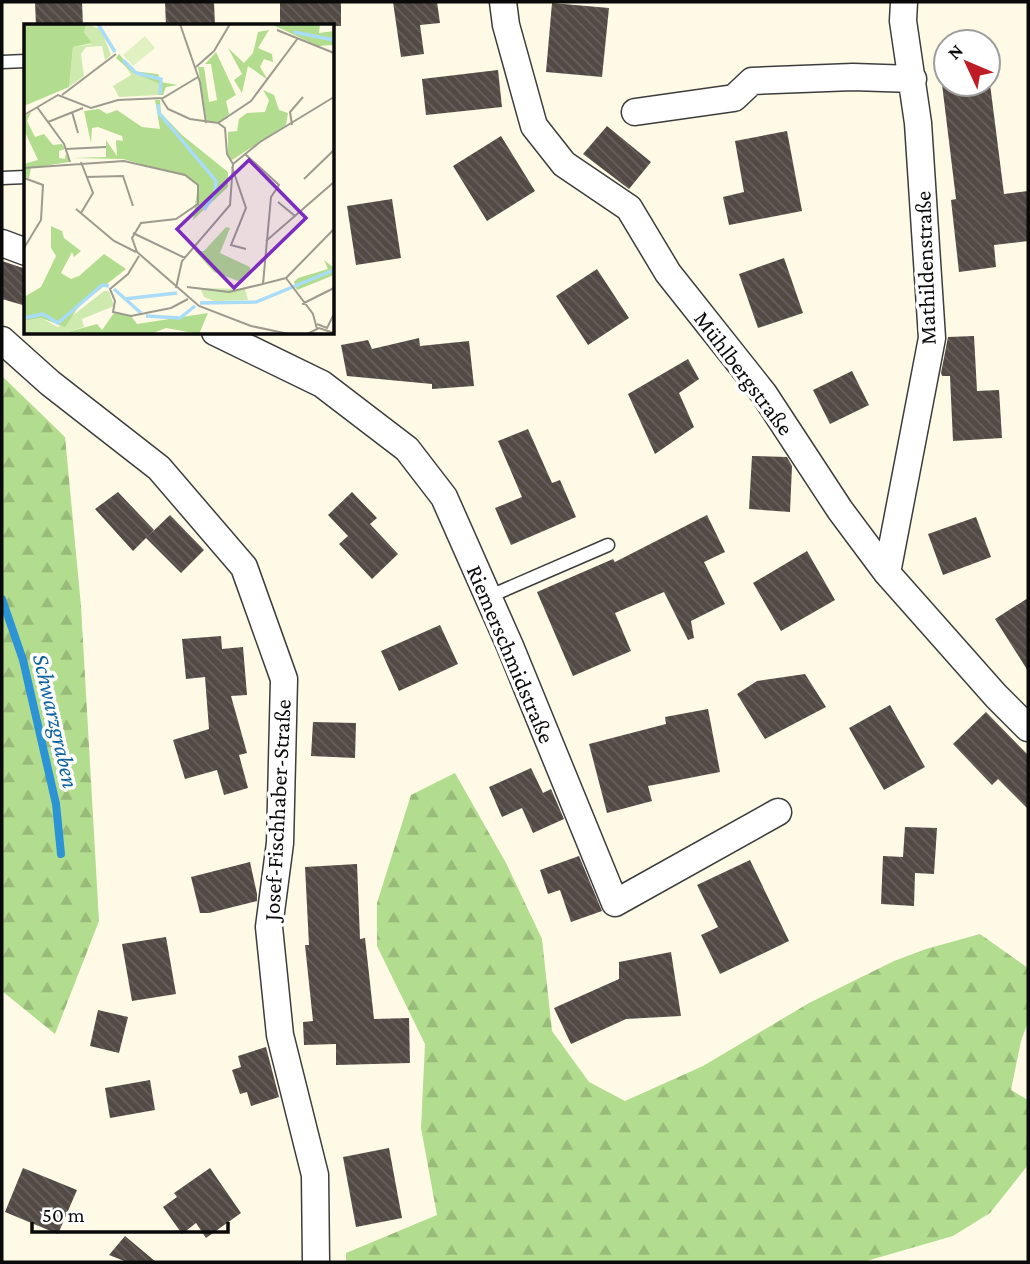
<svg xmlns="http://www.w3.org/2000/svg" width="1030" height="1264" viewBox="0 0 1030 1264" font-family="'Crimson Pro',serif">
<defs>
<pattern id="forest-firs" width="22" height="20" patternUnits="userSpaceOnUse" patternTransform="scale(1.75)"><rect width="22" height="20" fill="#b2dc8e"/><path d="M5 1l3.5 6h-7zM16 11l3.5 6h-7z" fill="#98bb79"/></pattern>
<pattern id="building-back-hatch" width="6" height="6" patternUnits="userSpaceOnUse" patternTransform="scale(1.75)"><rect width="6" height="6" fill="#534a46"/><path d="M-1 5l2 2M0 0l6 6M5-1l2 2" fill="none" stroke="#67605c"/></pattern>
</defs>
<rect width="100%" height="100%" fill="#fffae6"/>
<path fill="url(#forest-firs)" d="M2,376L65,437L81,606L99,921L55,1034L2,991Z
M455,773L506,863L542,939L552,1031L589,1082L625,1101L703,1066L809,1003L894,961L926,949L980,934L1028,968V1022L1021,1041L1011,1090L1028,1100V1165L990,1213L953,1236L863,1262H346V1253L437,1215L421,1128L425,1044L377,946V903L411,795Z"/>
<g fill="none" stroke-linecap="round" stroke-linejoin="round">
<path stroke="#2c93d4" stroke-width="8" d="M2,599L23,660L56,804L61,854"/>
</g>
<path fill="url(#building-back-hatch)" d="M35,2H82L83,26H36Z
M165,2H214L215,26H166Z
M280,2H341V26H280Z
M393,2H437L440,23L420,25L424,54L401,57Z
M552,3L609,8L602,77L546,72Z
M498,70L502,107L426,115L422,79Z
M942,84H990L1004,194L1028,191V241L994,245L996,267L959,272L951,200L956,199Z
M607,126L651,162L629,189L583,154Z
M787,131L802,211L729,225L723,197L744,192L735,141Z
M501,136L535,191L487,221L453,166Z
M392,199L401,258L356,265L347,206Z
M784,258L803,313L758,328L739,274Z
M2,261L26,269V306L2,299Z
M597,269L629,318L588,345L556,296Z
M974,336L977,391L999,390L1002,438L953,441L950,376H942L941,373L948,337Z
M419,338L420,346L469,341L474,386L432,389V384L347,376L341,345L368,340L372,349Z
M688,359L699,379L679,393L694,427L655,454L628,394Z
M852,371L869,405L830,424L813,390Z
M528,429L552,483L560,480L576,517L511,545L495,508L522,497L498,441Z
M752,456L787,457L792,466L790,512L749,509Z
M118,492L154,530L133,551L95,509Z
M352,492L377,518L370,524L398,554L372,579L339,544L348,536L328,515Z
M170,515L204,550L181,573L146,538Z
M707,515L725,552L704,562L725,604L691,621L694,638L688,640L664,592L615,613L631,651L573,676L537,592L613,559L615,562Z
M976,517L991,557L943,575L928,534Z
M807,551L835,600L781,631L753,583Z
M1028,598V671L995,619Z
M440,625L458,664L399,691L381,651Z
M221,636L222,649L243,647L247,695L231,696L247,753L239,755L248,788L224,795L217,770L185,779L173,740L209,729L205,677L186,679L182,639Z
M805,674L826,707L765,739L737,694L757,681Z
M890,705L925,767L884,790L849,728Z
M708,709L720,772L648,786L652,801L607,813L589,744L666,724L665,717Z
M986,712L1028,755V809L998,779L992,785L953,744Z
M313,722L356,723L355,758L311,756Z
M531,768L543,793L551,789L564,819L533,833L522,808L502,817L489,787Z
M905,827L937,828L934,874L915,873L914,906L881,904L883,856L903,857Z
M579,856L602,911L571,922L560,890L548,894L540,870Z
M750,860L789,941L720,974L701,935L718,927L697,885Z
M250,862L257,894V901L209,913H200L191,877Z
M357,864L360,939L365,938L374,1019L409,1018L410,1063L336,1065V1044L304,1045L303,1022L313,1021L305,945H309L305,867Z
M166,937L176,994L132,1001L122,944Z
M671,952L681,1016L626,1019L571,1044L554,1008L619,979V962Z
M98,1010L128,1017L119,1053L90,1046Z
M266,1047L279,1097L251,1106L247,1092L240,1094L232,1070L241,1067L238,1056Z
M150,1080L155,1110L110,1118L105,1088Z
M389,1148L402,1218L356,1227L343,1157Z
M23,1168L77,1190L58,1234L5,1212Z
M210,1168L241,1213L206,1238L196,1223L182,1234L163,1207L177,1197L174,1193Z
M125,1236L156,1262H127L109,1255Z"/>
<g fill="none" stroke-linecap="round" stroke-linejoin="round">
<defs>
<path id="lane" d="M2,62L26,61
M2,178L26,177
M488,597L608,545"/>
<path id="street" d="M503,2L506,25L534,126L564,164L629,208L668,273L764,394L840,510L887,573L996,696L1028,728
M635,112L734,98L752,81L853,77L913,79
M2,243L26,252
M215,332L322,384L407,449L444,497L510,646L615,903L778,812
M2,340L50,383L159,468L244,567L284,679L280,843L269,927L280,1035L315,1175L316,1262
M887,573L932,338L918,123L903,21L904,2"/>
</defs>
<use href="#lane" stroke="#3d3d3d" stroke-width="15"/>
<use href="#street" stroke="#3d3d3d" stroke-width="29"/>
<use href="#lane" stroke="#fff" stroke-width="12"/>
<use href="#street" stroke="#fff" stroke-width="26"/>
</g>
<g text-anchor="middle" stroke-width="7" stroke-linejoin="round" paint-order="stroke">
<g font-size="23" fill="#0a0a0a" stroke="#fff">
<text transform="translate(925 268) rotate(-92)" y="8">Mathildenstraße</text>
<text transform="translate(744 373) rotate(53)" y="8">Mühlbergstraße</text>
<text transform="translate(511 654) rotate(67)" y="8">Riemerschmidstraße</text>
<text transform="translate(277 810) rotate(-87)" y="8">Josef-Fischhaber-Straße</text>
</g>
<g font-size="24" font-style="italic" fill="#0f62a0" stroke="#fff">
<text transform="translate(56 721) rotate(77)" y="8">Schwarzgraben</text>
</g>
</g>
<g transform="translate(24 24)">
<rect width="310" height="310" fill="#fffae6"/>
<path d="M62,0L77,5L87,31L81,36L78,22L62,23L57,30L60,52L45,63L49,23L68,20L60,7ZM99,38L109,49L137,60L134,71L95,73L89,62L107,51ZM80,267H85L90,282L58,295L60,303L37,310H0V297L17,294L34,303Z" fill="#cfeaaf"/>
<path d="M0,0H62L60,8L68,19L49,23L45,63L0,82ZM247,0H296L295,9L310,7V21L294,22ZM245,6L234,24L248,30L249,38L240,35L236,43L244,56L224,42L218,69L210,56L218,50L204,24L220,39L229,29L234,8ZM192,28L212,71L202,77L205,90L195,98H183L174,43H180L185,78L193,76L187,40H181ZM95,30L109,47L134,50L137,58L154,61L142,63L139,71H134L136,60L109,49L92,34ZM239,66L250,71L255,86L264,89L262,101L208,136L204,131V108L213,107L215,95L223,89L241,88L245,76ZM131,76H136L137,89L158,111L204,148V163L169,196L174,161L162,152L99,135L47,134L82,133V116L93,132L92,116L99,117L98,112L74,103L68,104L67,119L60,87L75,85L83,90L93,86L118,103L136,105ZM7,88L3,97L11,113L20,110L29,121L38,120L41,125L35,127V134L41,135L42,129L45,138L7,144L5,154L0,153V140L14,136L0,106V93ZM27,202L38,207L40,214L57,227L50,233L48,228L37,249L47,255L55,252L80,230L102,245L55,282L41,303L17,294L0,297V273L17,263L32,232L27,224ZM202,203L206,204L196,229L226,243L227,249L217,258L190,248L171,227H180ZM300,236L310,244V251L273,266L270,258L274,254L304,245ZM90,289L107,292L113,300L184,289L175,310L142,304L127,310H37L73,300L78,306Z" fill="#b2dc8e"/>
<path d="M176,264L221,265L224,276L190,277L180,273Z" fill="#cfeaaf"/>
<path d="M121,12L131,24L109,42L99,31Z" fill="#e1f1c1"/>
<path fill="none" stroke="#a8dcf9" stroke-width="3.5" d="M74,0L91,28M270,8L310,16M99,36L112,49L137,55L136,70M134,80L135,89L192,157L191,169L180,186M90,265L117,289M100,275L153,269M176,279L232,278L310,246M122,292L156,294L171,282M0,294L19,290L34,299L78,261L85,262"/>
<path fill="none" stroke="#9d9a8e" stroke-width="2" d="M156,0L176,58L182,99M253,6L310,29M172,43L190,27L206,0M38,71L92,30M137,74L144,85L166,95L194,99L227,77L274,14M13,83L40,120L46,138M48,88L54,109M0,91L34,71L67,84L94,76L139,74L174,53M24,98L59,84M194,99L201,104L203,130L209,140M268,101L266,88L279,73M42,125L82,123M221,130L255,161L247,173L239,260L262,254M57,138L69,169L57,189M208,143L222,184L207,221L222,225M0,144L100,137L161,151L174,161V180L152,195L117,199L108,214L113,228L175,282L227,302L265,310M62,153L99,152L109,182M0,154L19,161L17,196L0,224M280,155L310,126M254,178L271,192M52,185L90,217L112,228M109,209L161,234M242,217L310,158M115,232L104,250L86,265L91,277L89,288L107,292L147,284L164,275M262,254L310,205M262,254L289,290L293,305M163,263L205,268L239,260M152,264L158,237L206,181L209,140L236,118L310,73M278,280L310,264M293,300L303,304L310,290M283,310L295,304L310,309"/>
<path fill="#7b2cbf" fill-opacity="0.15" stroke="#7b2cbf" stroke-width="3.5" d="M225,136L282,194L210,264L153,205Z"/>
<rect width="310" height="310" fill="none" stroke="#0a0a0a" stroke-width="3.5"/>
</g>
<rect width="1030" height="1264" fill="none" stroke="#0a0a0a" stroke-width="7"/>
<g transform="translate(967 63) rotate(314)"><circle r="33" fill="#ffffff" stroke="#9d9d9d" stroke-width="2"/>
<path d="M0-5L12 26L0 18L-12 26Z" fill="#bf1c26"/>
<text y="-10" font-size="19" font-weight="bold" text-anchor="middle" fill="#0a0a0a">N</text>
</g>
<path d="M32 1222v10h196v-10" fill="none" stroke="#0a0a0a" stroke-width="3.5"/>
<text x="42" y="1222" font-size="21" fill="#0a0a0a" stroke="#ffffff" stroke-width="5" paint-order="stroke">50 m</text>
</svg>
